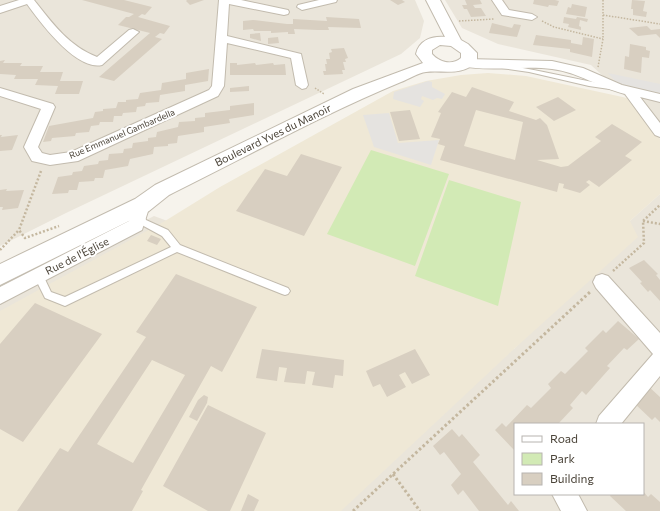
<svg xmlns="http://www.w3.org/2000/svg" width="660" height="511" viewBox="0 0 660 511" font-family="Commissioner,sans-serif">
<rect width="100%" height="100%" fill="#f6f3ec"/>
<path fill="#eae5da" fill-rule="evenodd" d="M0,0H415L424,21L420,38L401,54L66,213L0,246Z
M445,0H660V139L627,98L591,65L498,44L462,28Z
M660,194V511H0V295L154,216L514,349L630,221ZM515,424H643V494H515Z"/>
<path fill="#efe8d6" d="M488,73L526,76L627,98L660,139V194L630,221L638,237L514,349L341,511H0V311L165,221L220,187L393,91L426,81L461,75Z"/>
<path fill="#d2eab5" d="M371,150L449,174L415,266L327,234Z
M449,180L521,202L498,306L415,276Z"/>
<path fill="#e5e3e0" d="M608,73L660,84V93L617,83Z
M428,81L432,82V87L445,94L442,99L437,98L433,100L422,96L421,99L424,101L420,107L393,99L394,92Z
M389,113L398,143L439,140L431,165L374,147L363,115Z"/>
<path fill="#d8cfc1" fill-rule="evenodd" d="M82,0H124L152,7L145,15L142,14L138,17L170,26L164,34L160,33L155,37L162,39L114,81L99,77L150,33L118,25L126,17H129L134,14Z
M187,0H204L190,5L186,1Z
M390,0H402L405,2L398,5Z
M465,0H480L482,4L473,5L475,8H481L486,16L471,17L467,9H464L462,5H467Z
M534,0H555L559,1L557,6L549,5L548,7L533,4Z
M632,0L645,1L643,11L647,12L646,17L633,15V9H631Z
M572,4L587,7L585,17L566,14L568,7L571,8Z
M326,17L359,19L361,28L328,27L329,30H318L294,29L295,34H288V32L271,33V31H254L253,29L243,30V21L253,20L287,24H293V19L327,21Z
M564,17L576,19L577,17L588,19L587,22L580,20L579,26L581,27V30L568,27L569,24L563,23Z
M492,23L512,28L514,24L521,25L517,37L489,33Z
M647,26L651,30L660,29V38L656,34L638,36L629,28Z
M260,33L261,41L250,38V34Z
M536,35L571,40V43L582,45L583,37L594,39L592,57L570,52V49L533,45Z
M278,37L279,43L268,44V38Z
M630,44L646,47V50L650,51L649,58L642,57L641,73L624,69L625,56L629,57Z
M344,48L348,58L345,59L346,62H343L345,70H342L343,74L324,75L323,71H326L325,64H327L326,59H330L329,53L332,52L331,49Z
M5,60L3,63H22L20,66H43L40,72H63L60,81H83L79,94H55L58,86L35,85L38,79H14L16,75L0,74V61Z
M230,63H237V65L255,63L256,65L273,63L274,65L285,64L286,75H230Z
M209,69L208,81L185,85V91L160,95L159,102L146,103L145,106L137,107L136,112L123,113L122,116H114L113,122H100L99,125L91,126L89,132L76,133L75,136L52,138L51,141L43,142L49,126L93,118L95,112L103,111V109L116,108L118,102H126V100L138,99L140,93L161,90L162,83L186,79V73Z
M249,86V91L230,92V88Z
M472,87L514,102L509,111L536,120L540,118L547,125L559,159L537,160L561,167L568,166L601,141L595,137L612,124L642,142L625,156L632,160L599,187L589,180L586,182L590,185L580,193L563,188L564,184L559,183L557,192L440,160L445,146L438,144L440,139L431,137L441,113L438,112L452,92L466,97ZM476,110L523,122L515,160L464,146Z
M558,97L576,110L554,121L536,107Z
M254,103V115L229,119L230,123L204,127V132L178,136L177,143L168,144V146L154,147L153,154L130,159L128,166L105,170L103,178H95L94,181L79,182L77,190H69L68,193L52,194L58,177L72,175L73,172L82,171L84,166L98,164L99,161L108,160L109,154L123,153L124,149L132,148L133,143L148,141V138L156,137L157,132L178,127L179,122L195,121V118L205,117V113L230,110V106Z
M410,110L420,139L399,141L390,112Z
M0,135H2L1,137L18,135L12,150L0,151Z
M301,154L342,167L304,236L236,211L265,169L287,176Z
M7,189L6,191L24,190L18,208L2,210L3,207H0V190Z
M151,235L161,239L157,245L147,241Z
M644,260L658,274L656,275L660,280V301L650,290L648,292L640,283L642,282L629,268Z
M176,274L257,307L222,372L211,366L141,490L143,491L132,511H17L60,448L68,452L146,337L136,332ZM152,360L185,375L133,463L97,444Z
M35,303L102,334L23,442L0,429V344Z
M618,321L639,339L627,350L624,348L607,366L610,368L586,395L582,391L570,405L573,408L558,424H515V451L495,430L502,423L506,427L527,405L531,408L551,388L548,384L561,371L565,374L588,351L585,348L603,330L606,333Z
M262,349L344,360L343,376L335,375L333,388L312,385L315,372L307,371L305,384L284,382L287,368L279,367L277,381L256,378Z
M415,349L430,375L412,384L405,372L399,375L406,387L387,397L380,384L373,387L366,371Z
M647,385L660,397V422L655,417L652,420L633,402Z
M204,395L208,397L207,403L197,421L189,417L198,400Z
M208,405L266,433L230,511H208L163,486Z
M452,429L459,437L462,434L480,455L473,462L508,505L511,501L519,511H479L463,490L458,495L451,485L461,474L444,452L440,455L433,446Z
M643,491L648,497L651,494L660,502V511H626L610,496L611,494H643Z
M248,494L259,500L254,511H241Z"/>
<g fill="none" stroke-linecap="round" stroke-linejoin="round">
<defs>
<path id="service" d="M497,64C537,69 576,80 616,86L619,88L616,90L589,86L529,72L495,67L494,66Z
M139,209L142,210L146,220L168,230L180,245L288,288L290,291L288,294L285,295L282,294L177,252L65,306L45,298L34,276L36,273L39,272L42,273L51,292L65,297L171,247L162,236L140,224L135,212Z"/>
<path id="minor" d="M19,0H34C52,23 69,46 97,57L129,30L133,29L139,32L102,65C76,71 40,22 27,4L0,13V6Z
M219,0H241L288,10L289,12L288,14L284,15L229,4L227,36L301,54L308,85L306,88L302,89L296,85L291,58L227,43L224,86L218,96L78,161L50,165L32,161L24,147L41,109L0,96V88L53,104L55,107L38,147L42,153L50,155L71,152L209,90L212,86Z
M319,0H337L336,2L302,10L297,7L298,5Z
M492,0H502L509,10L532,14L537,17L532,20L502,15Z
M466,59L552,61L583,68L622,85L660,94V102L640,97L660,123V137L655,135L625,94C600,88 578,72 552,69C525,65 487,72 462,66L460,63L462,60Z
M142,199L148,201L150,205L142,230L0,304V287L129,221L136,201Z
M602,274L608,276L660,333V376L621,424H596L599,416L653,354L596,288L593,282L596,276Z
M552,494H578L587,511H561Z"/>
<path id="tertiary" d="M426,0H440L461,40L468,44L477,53V60C465,77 443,70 426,72C418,73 409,79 401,82C321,115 246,157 169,195L149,211L0,285V264L135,199L155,185L353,89L423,63L416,54C419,40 432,36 445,37ZM440,45L451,46L461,53V58C452,66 439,62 432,54V50Z"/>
</defs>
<use href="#service" stroke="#c2bbae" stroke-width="2"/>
<use href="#minor" stroke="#c2bbae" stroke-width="2"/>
<use href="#tertiary" stroke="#c2bbae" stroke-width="2"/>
<path stroke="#c4b79f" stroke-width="1.5" stroke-dasharray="1.5 1.5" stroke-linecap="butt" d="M603,15L660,24
M459,21L494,19
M542,21L554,27L603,39
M598,67L603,39V0
M315,88L324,94"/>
<path stroke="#c4b79f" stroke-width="2.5" stroke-dasharray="2 2" stroke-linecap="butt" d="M41,171L19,230L25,238L59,226
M643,221L660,224
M0,250L19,230
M613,271L644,243L643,221L660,205"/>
<path stroke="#c4b79f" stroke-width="3" stroke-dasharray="2.5 2.5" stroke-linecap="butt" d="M393,474L420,511
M353,511L590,292"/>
<use href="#service" fill="#fff" fill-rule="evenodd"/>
<use href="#minor" fill="#fff" fill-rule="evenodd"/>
<use href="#tertiary" fill="#fff" fill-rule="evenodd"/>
</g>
<g text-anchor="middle" stroke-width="4" stroke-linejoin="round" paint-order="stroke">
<g font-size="9" fill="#4b4439" stroke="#fff">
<text transform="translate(122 134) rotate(-23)" y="3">Rue Emmanuel Gambardella</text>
</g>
<g font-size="11" fill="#4b4439" stroke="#fff">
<text transform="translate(273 135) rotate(-26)" y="4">Boulevard Yves du Manoir</text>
<text transform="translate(77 256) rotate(-27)" y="4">Rue de l'Église</text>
</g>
</g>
<rect x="514" y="423" width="130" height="72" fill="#ffffff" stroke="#b7b4b0"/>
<rect x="522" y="436" width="20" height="6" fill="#ffffff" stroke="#b7b4b0"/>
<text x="550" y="443" font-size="12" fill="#4b4439">Road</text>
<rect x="522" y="453" width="20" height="12" fill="#d2eab5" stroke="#b7b4b0"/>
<text x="550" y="463" font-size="12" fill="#4b4439">Park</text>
<rect x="522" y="473" width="20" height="12" fill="#d8cfc1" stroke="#b7b4b0"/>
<text x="550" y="483" font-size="12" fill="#4b4439">Building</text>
</svg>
